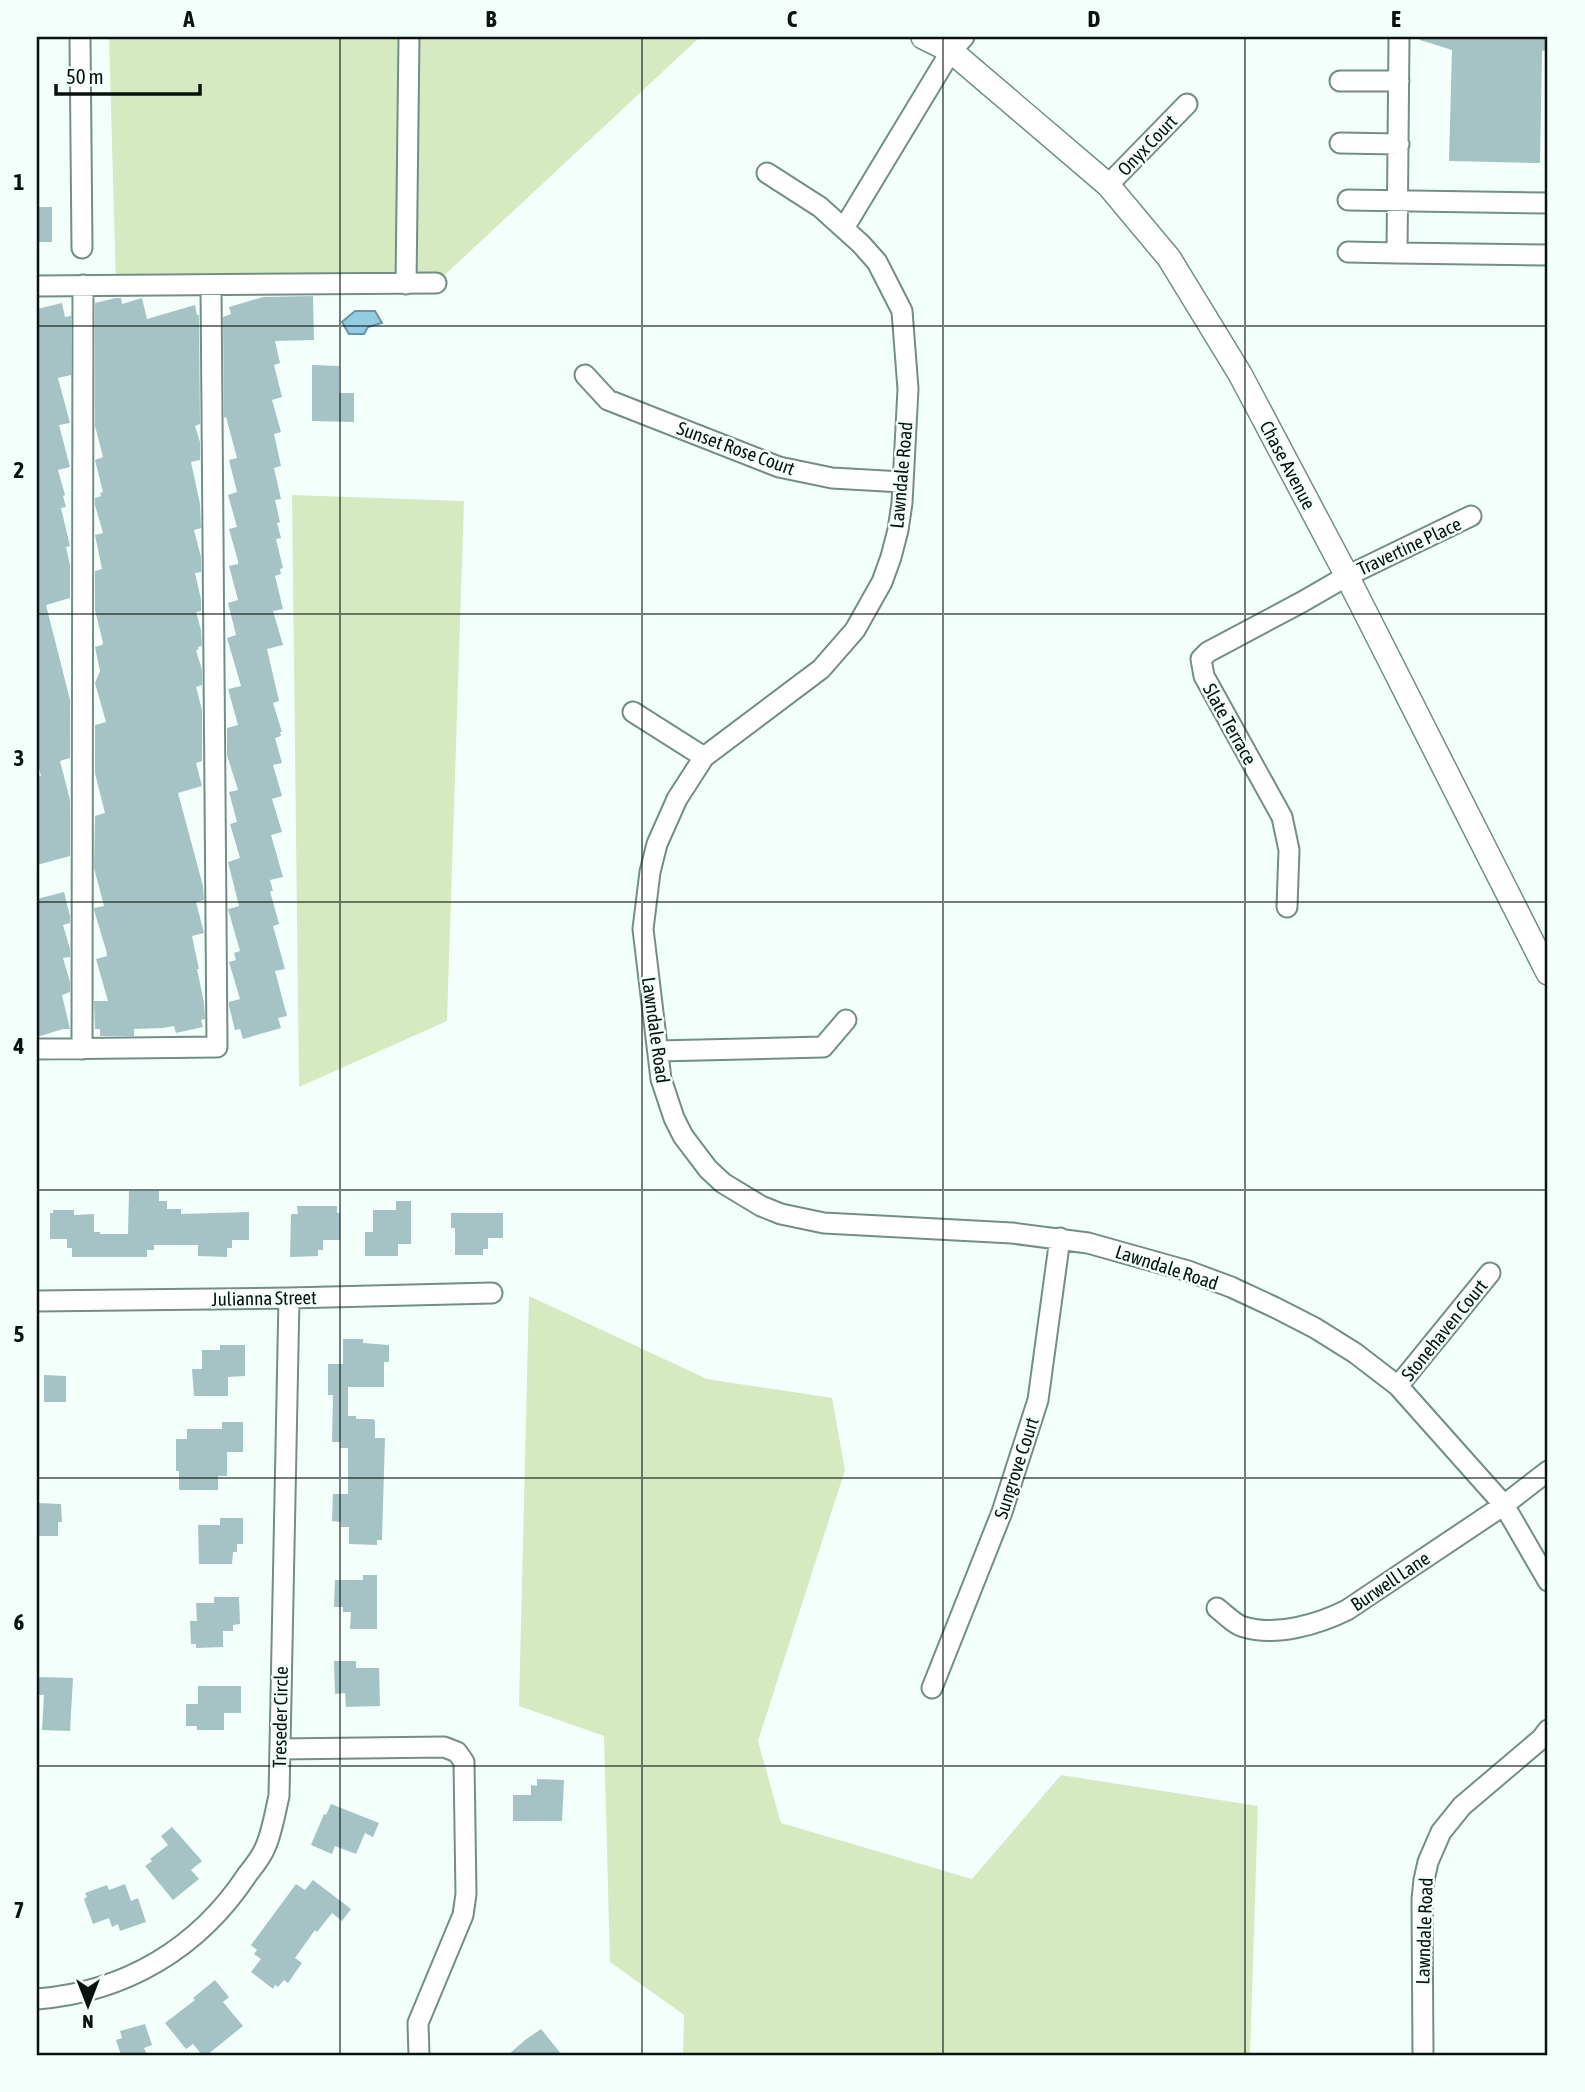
<svg xmlns="http://www.w3.org/2000/svg" width="1585" height="2092" viewBox="0 0 1585 2092" font-family="'Asap Condensed',sans-serif">
<rect width="100%" height="100%" fill="#f3fffb"/>
<path fill="#d5eac0" d="M109,37H700L436,283L116,285Z
M292,495L464,501L447,1021L299,1087Z
M529,1296L707,1379L832,1398L845,1470L758,1741L781,1823L972,1879L1061,1775L1258,1806L1250,2055H683L684,2015L610,1962L604,1736L519,1706Z"/>
<path fill="#94cde2" stroke="#6a95a3" stroke-width="2" d="M355,311H375L382,323L368,327L364,334H349L342,322Z"/>
<path fill="#a5c3c4" d="M1421,37H1548V49L1542,51L1540,163L1449,161L1452,50L1420,40Z
M37,207H52V242H37Z
M313,296L314,340L275,341L280,363L274,365L282,397L272,400L281,432L274,434L281,466L274,468L281,499L275,500L280,522L277,523L281,538L276,539L283,568L280,569L281,574L275,576L283,609L273,611L283,645L267,649L279,701L273,703L282,732H280L281,736L275,738L282,763L273,765L282,796L272,799L282,832L271,835L283,877L270,880L273,891H270L279,924L273,926L285,969L275,971L287,1016L278,1018L281,1028L243,1039L240,1029L235,1030L229,1006V1002L240,999L229,962L236,960L234,953L240,951L228,909L239,906L228,862L240,858L230,824L237,822L229,792L238,790L227,755V728L238,725L228,689L241,686L227,638L236,635L228,603L238,600L229,566L238,564V561L229,529L237,527L228,495L237,492L229,460L237,458L226,417L224,418L223,317L231,314L229,307L263,297Z
M116,298H121L122,304L142,298L147,319L195,305L197,315H199L200,424L195,426L200,442V460L191,462L200,504L201,528L194,530L201,557V572L195,573L201,599V611L196,612L201,630L202,646L198,647V650H196L202,670V685L196,687L202,710V761L196,763L202,786L178,793L203,886L204,900L196,902L204,933L192,936L199,969H197L204,1003L205,1019L201,1020L203,1027L176,1033L174,1026L163,1028L134,1029V1036H100V1029H95L94,1001H108L96,959L107,956L106,950L94,910V908L104,906L94,868L95,816L105,813L95,773V725L106,722L95,683L100,671L95,647L102,645L103,643L95,610V571L102,569L95,535L103,533L95,505V498L101,496L100,493L103,492L95,460L103,457L95,426V303Z
M62,303L65,317L71,316V375L58,378L70,423L59,425L70,467L58,470L65,495L63,496L66,507L61,508L70,546L66,547L70,565V598L46,605L70,700V758L60,761L70,800V856L37,865V777L41,776L37,760V309Z
M312,365L339,366V393H354V422L312,421Z
M64,892L70,916V923L63,925L70,949V957L63,958L70,982V992L62,995L70,1029H63L37,1037V899Z
M129,1191H159V1201H167V1209H181V1214L249,1212V1240H232V1248H227V1257L198,1256V1245H154V1250H147V1257H72V1248H67V1239H50V1213H53V1210H74V1215L94,1214V1232H100V1234H128Z
M396,1201H411V1244H398V1256H365V1232H373V1210H396Z
M297,1206H337V1213H340V1240H323V1250H318V1256L290,1257L291,1214H298Z
M451,1213H503V1238H488V1249H483V1255H455V1228H451Z
M343,1339H363V1343L389,1345V1362H384V1387H348V1416H356V1419H373L375,1421V1438H385L382,1540H377V1545L349,1544V1527H341V1522L332,1521L333,1494H348V1448H340L341,1442H332L333,1395H328V1364H343Z
M220,1345H245V1376L228,1377V1396H194L192,1369H202V1350H220Z
M44,1375L66,1376V1402H44Z
M222,1422H243V1452H227V1476H218V1490H179V1471H176V1439H187V1429H222Z
M37,1503L61,1504L62,1522H58V1536H37Z
M220,1518H243V1544H237V1552H233L232,1564H199L198,1525H220Z
M363,1575H377V1629H350L351,1612H343V1607H334L335,1580H363Z
M214,1597H239L240,1624L233,1625V1631H223V1647L196,1648V1644H191L190,1621H197L196,1603H214Z
M334,1661H356V1668H379L380,1706L346,1707L345,1693L335,1694Z
M37,1677L73,1678L70,1731L42,1730L44,1695H37Z
M198,1686H241V1713H224V1730H197V1726H186V1704H198Z
M537,1779L564,1780L562,1821H513V1795H531V1785L537,1786Z
M331,1804L379,1823L373,1837L365,1833L356,1854L335,1846L332,1854L311,1845L324,1814L326,1815Z
M172,1827L202,1861L191,1870L199,1879L173,1900L145,1866L152,1861L150,1859L168,1845L161,1836Z
M313,1880L351,1909L342,1921L332,1913L317,1932L315,1930L295,1958L302,1963L288,1983L284,1980L278,1987L275,1985L273,1989L251,1972L261,1959L254,1954L257,1950L251,1945L296,1884L305,1890Z
M125,1884L131,1901L138,1898L146,1922L120,1931L118,1924L112,1927L109,1918L93,1924L84,1899L87,1897L85,1893L107,1885L109,1890Z
M215,1980L229,1997L223,2002L243,2026L207,2055H202L193,2044L186,2049L165,2023L195,2000L193,1998Z
M145,2024L152,2045L144,2048L147,2055H121L116,2040L122,2038L120,2031Z
M541,2029L562,2055H508L525,2040Z"/>
<g fill="none" stroke-linecap="round" stroke-linejoin="round">
<defs>
<path id="minor" d="M80,37L82,248
M1399,37L1397,253L1548,255
M1340,81H1399
M1340,143L1399,144
M767,173L820,207L861,244L877,262L902,311L908,389L902,503L898,530L891,557L882,582L855,630L821,669L704,757L677,799L657,844L650,872L643,929L661,1079L674,1118L683,1136L708,1169L723,1183L761,1206L781,1214L824,1223L1012,1233L1088,1243L1188,1271L1231,1287L1274,1307L1315,1328L1355,1353L1398,1386L1504,1505L1548,1581
M1108,185L1187,104
M1348,200L1548,203
M844,228L951,51L964,37
M1348,252L1397,253
M406,284L409,37
M37,286L436,283
M585,375L608,400L779,467L832,478L902,482
M633,712L704,757
M1287,907L1289,850L1282,817L1204,676L1201,659L1208,652L1302,602L1347,576L1471,516
M37,1049L217,1047L211,286
M82,1049L83,285
M658,1051L823,1047L846,1020
M37,1301L289,1298L492,1293
M1398,1386L1490,1273
M1217,1608C1225,1614 1235,1625 1244,1627C1276,1637 1319,1624 1347,1610L1504,1505L1548,1471
M932,1688L1002,1512L1038,1400L1060,1238
M280,1749L444,1747L457,1752L464,1762L466,1894L463,1915L418,2023L419,2055
M37,1999C125,1992 198,1949 247,1875C253,1867 261,1858 265,1848C272,1833 275,1813 279,1796L289,1298
M1423,2055L1422,1899L1424,1880L1428,1862L1441,1832L1462,1806L1541,1739L1548,1730"/>
<path id="major" d="M923,37L951,51L1108,185L1169,258L1240,374L1347,576L1548,973"/>
</defs>
<use href="#minor" stroke="#738e86" stroke-width="23"/>
<use href="#major" stroke="#738e86" stroke-width="26"/>
<use href="#minor" stroke="#fff" stroke-width="19"/>
<use href="#major" stroke="#fff" stroke-width="23"/>
</g>
<path fill="none" stroke="#08120f" stroke-width="2" stroke-opacity="0.55" d="M340,37V2055M642,37V2055M943,37V2055M1245,37V2055M37,326H1548M37,614H1548M37,902H1548M37,1190H1548M37,1478H1548M37,1766H1548"/>
<g text-anchor="middle" stroke-width="5" stroke-linejoin="round" paint-order="stroke">
<g font-size="19" fill="#08120f" stroke="#f3fffb">
<text transform="translate(1147 145) rotate(-46)" y="7">Onyx Court</text>
<text transform="translate(736 448) rotate(20)" y="7">Sunset Rose Court</text>
<text transform="translate(1288 465) rotate(62)" y="7">Chase Avenue</text>
<text transform="translate(901 475) rotate(-85)" y="7">Lawndale Road</text>
<text transform="translate(1409 546) rotate(-25)" y="7">Travertine Place</text>
<text transform="translate(1230 724) rotate(61)" y="7">Slate Terrace</text>
<text transform="translate(656 1030) rotate(82)" y="7">Lawndale Road</text>
<text transform="translate(1167 1267) rotate(18)" y="7">Lawndale Road</text>
<text transform="translate(264 1298) rotate(-1)" y="7">Julianna Street</text>
<text transform="translate(1444 1330) rotate(-51)" y="7">Stonehaven Court</text>
<text transform="translate(1016 1468) rotate(-72)" y="7">Sungrove Court</text>
<text transform="translate(1390 1581) rotate(-34)" y="7">Burwell Lane</text>
<text transform="translate(280 1717) rotate(-89)" y="7">Treseder Circle</text>
<text transform="translate(1424 1931) rotate(-88)" y="7">Lawndale Road</text>
</g>
</g>
<rect width="1585" height="2092" fill="none" stroke="#f3fffb" stroke-width="77"/>
<g transform="translate(88 2005) rotate(180)" stroke="#f3fffb" stroke-width="5" paint-order="stroke">
<path d="M0-5L12 26L0 18L-12 26Z" fill="#08120f"/>
<text y="-10" font-size="19" font-weight="bold" text-anchor="middle" fill="#08120f">N</text>
</g>
<path d="M56 84v10h144v-10" fill="none" stroke="#08120f" stroke-width="3.5"/>
<text x="66" y="84" font-size="21" fill="#08120f" stroke="#f3fffb" stroke-width="5" paint-order="stroke">50 m</text>
<rect x="38" y="38" width="1508" height="2016" fill="none" stroke="#08120f" stroke-width="2.5"/>
<g font-size="23" text-anchor="middle" font-weight="bold" fill="#08120f">
<text x="189" y="27">A</text>
<text x="491" y="27">B</text>
<text x="792" y="27">C</text>
<text x="1094" y="27">D</text>
<text x="1396" y="27">E</text>
<text x="19" y="190">1</text>
<text x="19" y="478">2</text>
<text x="19" y="766">3</text>
<text x="19" y="1054">4</text>
<text x="19" y="1342">5</text>
<text x="19" y="1630">6</text>
<text x="19" y="1918">7</text>
</g>
</svg>
